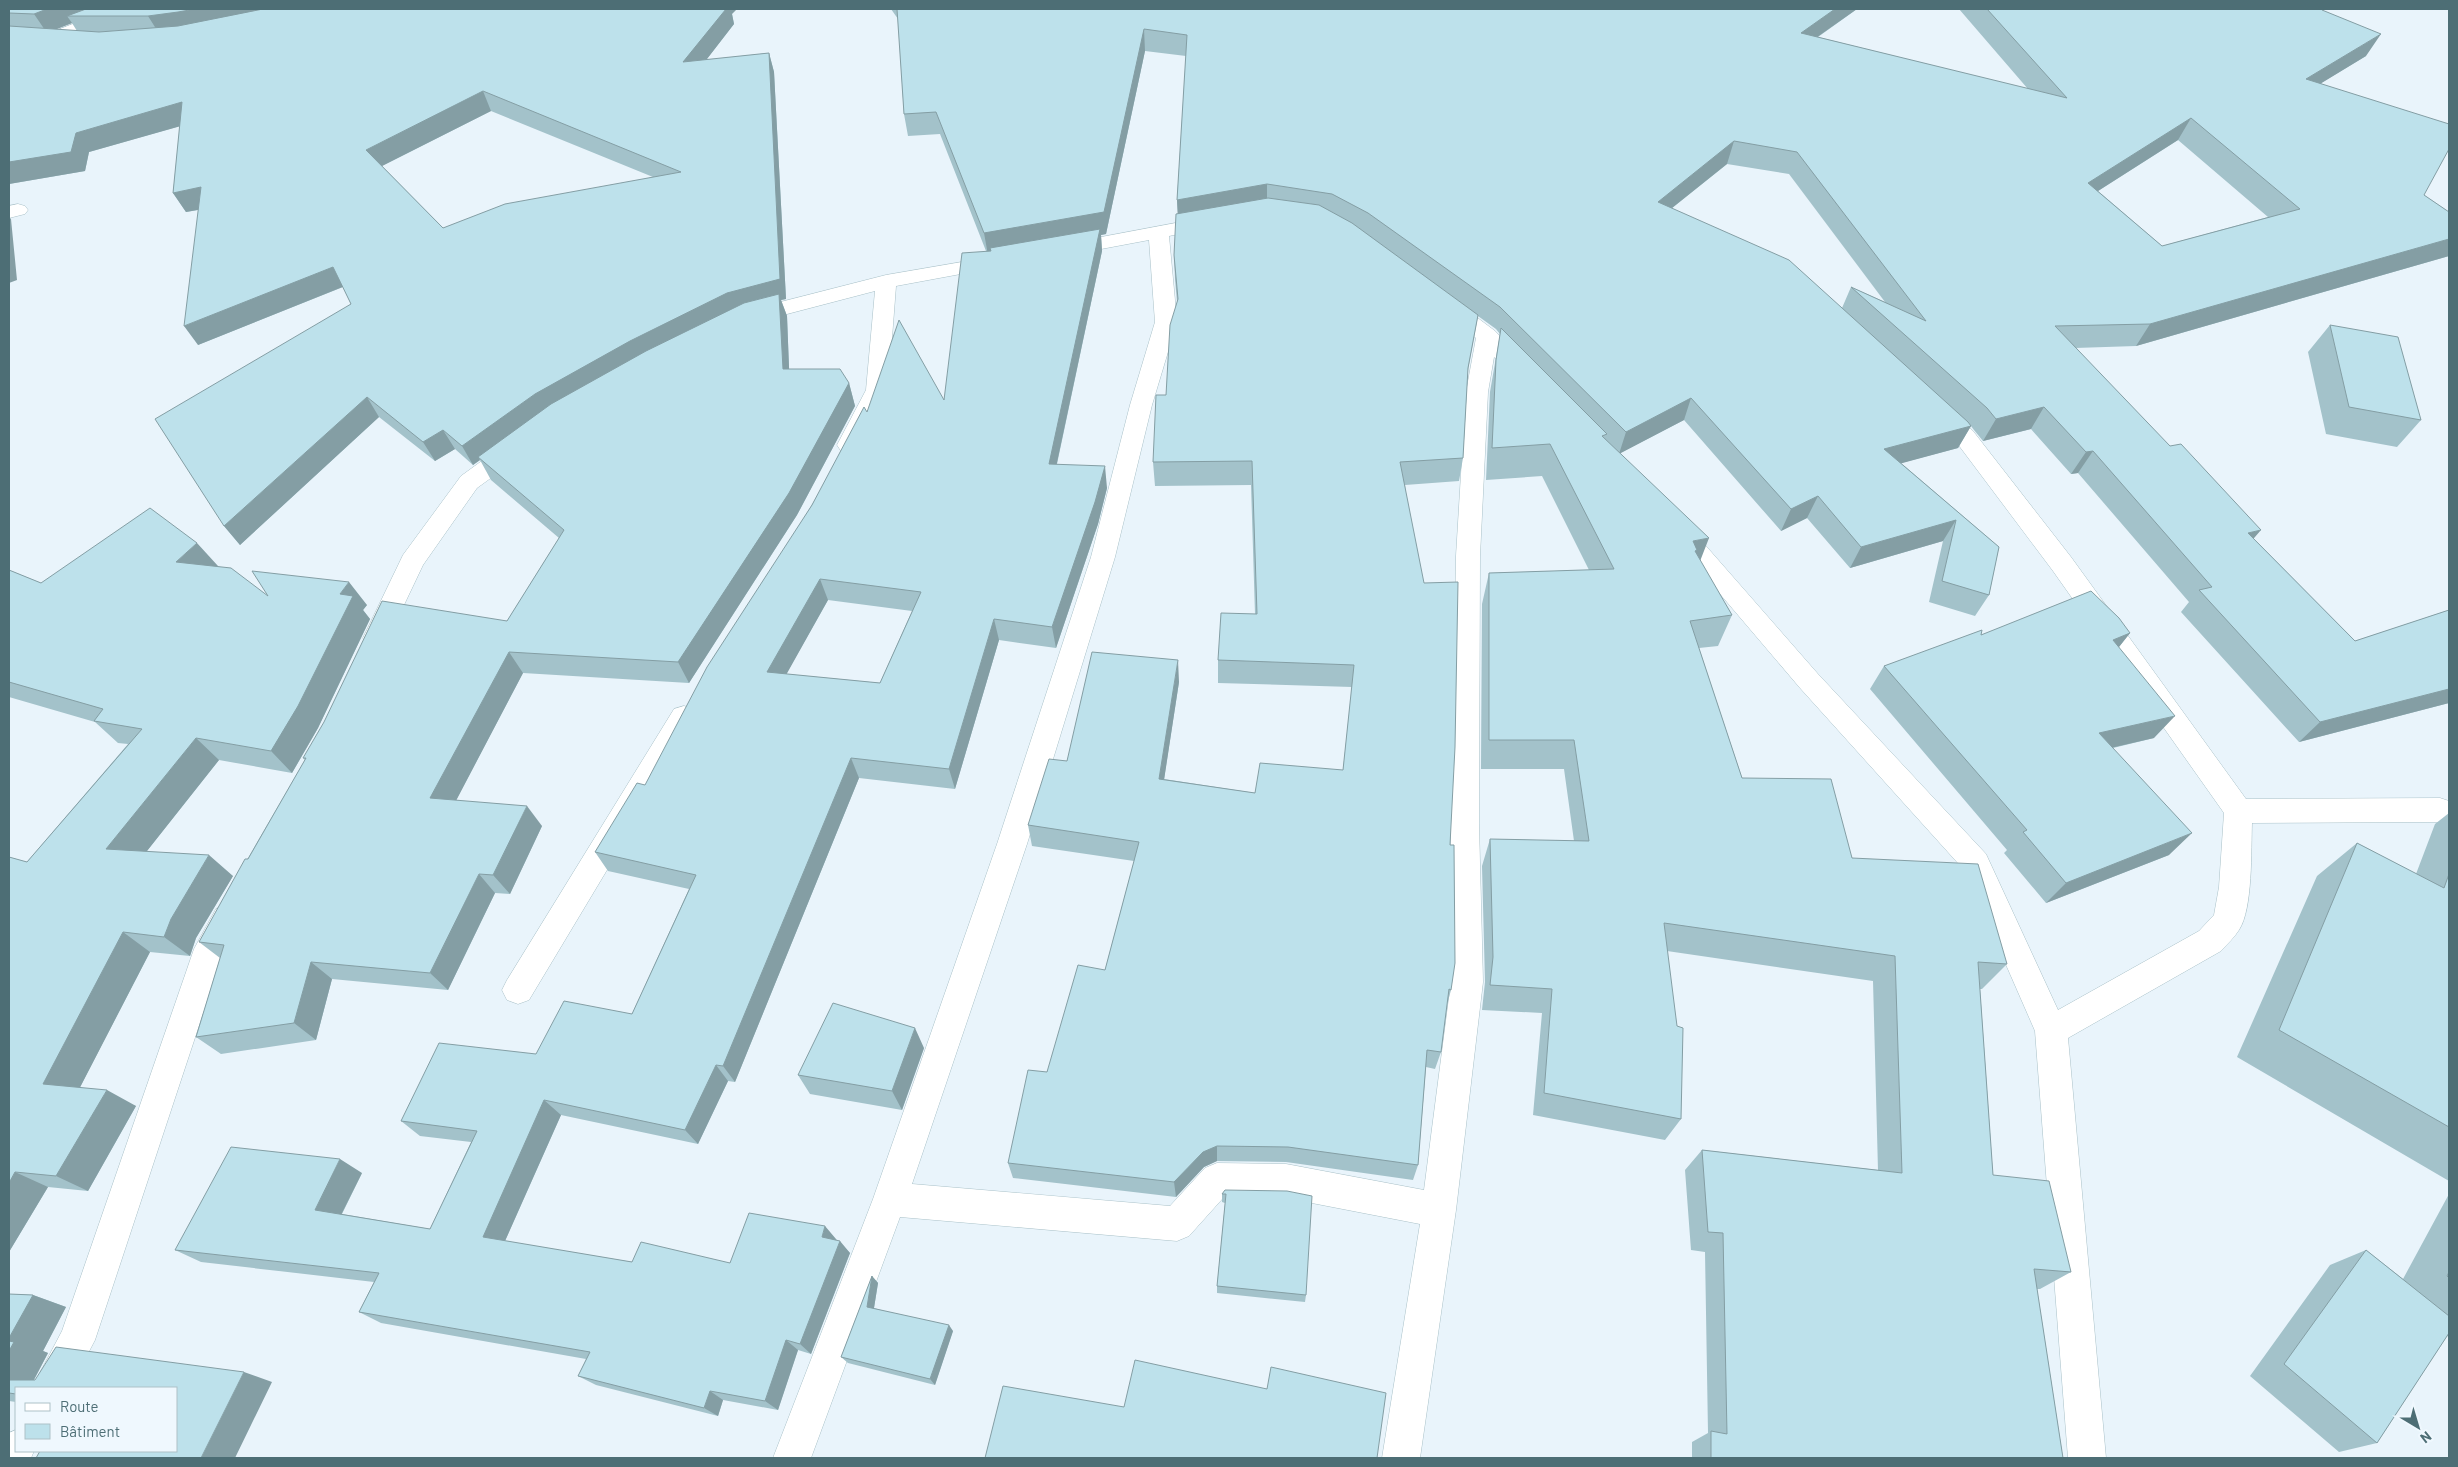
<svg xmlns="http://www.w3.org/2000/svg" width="2458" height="1467" viewBox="0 0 2458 1467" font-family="Barlow,sans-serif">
<rect width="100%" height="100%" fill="#e9f4fb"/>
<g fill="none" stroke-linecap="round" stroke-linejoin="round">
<defs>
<path id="street" d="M111,9H133L131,13L9,60V49Z
M18,204L25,206L28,210L25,214L9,218V206Z
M1213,216L1220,218L1223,222L1220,226L1169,236L1177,322L1152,405L1115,557L1027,844L912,1184L1170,1206L1205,1168L1217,1163L1286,1164L1424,1190L1451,982V824L1456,556L1466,392L1476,338L1436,306L1439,301L1447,299L1455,301L1495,331L1534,373L1531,378C1514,383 1505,368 1494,357L1488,392L1480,556L1479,824L1483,982L1456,1210L1420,1458H1382L1420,1224L1286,1198L1224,1197L1189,1236L1177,1241L900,1217L811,1458H773L873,1199L997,844L1091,557L1130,405L1155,322L1149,240L1064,256L1057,254L1054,250L1057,246L1064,244Z
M997,256L1004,258L1007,262L1004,266L896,286L888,390L857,451L849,453L841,451L837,445L866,390L875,291L749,324L741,322L738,317L741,312L886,275Z
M1937,403L1945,406L1973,431L2071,557L2246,799L2440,798L2449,801V819L2440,822L2252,823C2251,849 2253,909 2239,930C2234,938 2227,944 2221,951L2068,1038L2106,1458H2068L2035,1031L1965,871L1800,688L1664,528L1667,522L1676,519L1685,522L1818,674L1986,854L2058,1010L2199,931L2214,915L2219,887L2224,813L2053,571L1957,443L1929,416L1926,411L1929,406Z
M516,440L524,442L528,448L524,454L477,488L423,565L385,645L376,648L367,645L363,638L403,555L461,476L508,442Z
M684,706L694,709L698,717L694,725L529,1000L518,1004L507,1000L502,990L507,980L674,709Z
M227,905L238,909L242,918L223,953L95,1340L70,1388H32L62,1331L194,949L216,909Z
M16,1430V1451H34L31,1458H9V1433Z"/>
</defs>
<use href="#street" stroke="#a9c1c8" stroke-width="1"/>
<use href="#street" fill="#fff" fill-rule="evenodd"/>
</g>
<path fill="#a3c2ca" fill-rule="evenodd" d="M9,9L732,14L734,24L706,60L769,53L774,72L786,299L781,300L787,316L789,369L849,383L855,406L797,515L689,683L523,673L456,800L542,826L510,894L495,893L448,990L332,979L316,1040L221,1054L196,1037L220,958L199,942L305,760L303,758L507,621L559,538L491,480L480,460L473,465L455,449L435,461L379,417L240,545L224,526L351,304L343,287L198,345V210L186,212L173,193L180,126L89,152L85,171L9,184ZM72,23L77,31L56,29ZM491,111L653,177L443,228L382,166Z
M891,9H1857L1818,37L2028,89L1959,9H2322V10L2366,56L2321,83L2424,195L2449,212V256L2136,346L2075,348L2254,539L2355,641L2449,610V703L2299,742L2181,612L2189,602L2078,473L2071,474L2031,429L1983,441L1974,430L1971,426L1958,448L1901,463L1999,547L1989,595L1975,616L1929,602L1943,541L1850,568L1807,518L1781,531L1684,420L1620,453L1700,561L1732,615L1718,646L1699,648L1742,778L1852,858L2007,964L1982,989H1980L1993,1175L2071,1272L2040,1289H2037L2063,1458H1692V1442L1708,1433L1705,1252L1691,1250L1685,1170L1702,1150L1878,1170L1873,981L1667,951L1681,1119L1665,1140L1533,1115L1542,1013L1482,1010L1485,982L1482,866L1490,839L1574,841L1564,769H1481L1482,604L1489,573L1589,570L1542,476L1486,480L1490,392L1500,334L1496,329L1478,316L1468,370L1463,458L1459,481L1405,485L1450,845L1451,990L1447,1005L1441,1052L1435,1069L1426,1067L1418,1165L1413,1180L1286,1162L1217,1161L1204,1167L1176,1197L1013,1178L1008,1163L1047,1072L1105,970L1134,861L1032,846L1028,825L1067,761L1179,682L1164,779L1255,793L1343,770L1352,687L1218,683V660L1255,614L1251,485L1155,486L1153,462L1166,395L1177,302L1175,279L1174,255L1178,213L1177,200L1186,56L1145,51L1106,234L1101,235L1102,251L1057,464L1107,488L1098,524L1056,648L999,640L955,789L859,778L735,1082L728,1081L698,1144L561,1115L505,1241L632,1262L730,1263L836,1239L850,1253L811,1354L798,1350L778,1410L723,1400L718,1416L596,1385L578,1376L586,1359L381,1323L359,1312L374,1282L201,1262L175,1250L362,1173L342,1214L430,1229L471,1142L420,1136L401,1121L536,1054L632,1014L689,889L608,871L595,852L645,785L867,412L944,400L986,251L940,134L908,136L904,114L898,19ZM2178,140L2268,217L2162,246L2098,191ZM1727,164L1789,174L1885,302L1851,287L1842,308L1672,208ZM828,600L912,611L880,683L786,674Z
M2330,325L2421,420L2397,447L2326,434L2308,352Z
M218,566L268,596L367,605L363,610L370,619L318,728L292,773L219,760L146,852L233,876L196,938L190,956L150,952L80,1087L136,1106L88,1191L48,1187L9,1252V857L27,862L128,744L118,743L95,722L9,697V570L41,583Z
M2130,633L2119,647L2154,738L2113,748L2169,855L2046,903L2004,853L2007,850L1870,689L1884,666L1981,635Z
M2449,813V1181L2237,1057L2317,876L2357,843L2416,874L2435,824Z
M924,1048L902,1110L810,1094L798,1075Z
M1225,1190L1306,1295L1305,1302L1217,1293V1286L1225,1203L1222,1202V1194Z
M2449,1194V1337L2447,1336L2377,1443L2339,1452L2250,1376L2330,1265L2366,1250L2403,1279Z
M872,1276L878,1283L874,1308L953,1331L935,1385L848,1363L841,1357Z
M9,1294L33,1295L66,1307L43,1351L48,1353L34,1380L272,1382L176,1388H16V1402L9,1401Z"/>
<path fill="#849ea4" d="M47,9H106L67,16L72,23L47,33L34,14Z
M195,9H291L160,35L148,16Z
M714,9H737L732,14L734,24L690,81L683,62Z
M1835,9H1857L1793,54L1801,33Z
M1144,29L1145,51L1106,234L1101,235L1102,251L1052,486L990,248L991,255H988L984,233Z
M2381,34L2366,56L2292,101L2306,79Z
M769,53L774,72L786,299L781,300L787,316L790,392L478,457L480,460L473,465L462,446L535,394Z
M483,91L491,111L376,169L366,150Z
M182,102L195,122L89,152L85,171L9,184V162L76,133Z
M2191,118L2178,140L2076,205L2088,183Z
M1734,141L1727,164L1652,224L1658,202Z
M1267,184V206L1178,222L1177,200Z
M201,187L214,207L186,212L173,193Z
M9,217L11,219L17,280L9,283Z
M2449,239V256L2136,346L2150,324Z
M333,267L345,286L198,345L184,326Z
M849,383L855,406L797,515L689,683L678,662Z
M367,397L379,417L240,545L224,526Z
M1691,398L1684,420L1619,454L1626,432Z
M2044,407L2031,429L1983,441L1996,419Z
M1971,426L1958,448L1873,471L1884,449Z
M443,430L455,449L435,461L423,442Z
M2093,451L2078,473L2071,474L2086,452Z
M1105,466L1107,488L1098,524L1056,648L1052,627Z
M1818,496L1807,518L1781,531L1791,509Z
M1956,520L1943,541L1850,568L1861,547Z
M2261,530L2242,552L2248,533Z
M1709,538L1697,569L1693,541Z
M197,543L218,566L197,585L176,562Z
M820,579L828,600L776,693L767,672Z
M349,582L367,605L363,610L370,619L318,728L292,773L271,751L340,594Z
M994,619L999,640L955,789L949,769Z
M2130,633L2111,657L2113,640Z
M509,652L523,673L447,818L430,798Z
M1178,660L1179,682L1161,800L1159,779Z
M2449,689V703L2299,742L2320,722Z
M2175,716L2154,738L2080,755L2099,733Z
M196,738L219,760L132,870L106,849Z
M851,758L859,778L735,1082L723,1066Z
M527,806L542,826L510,894L493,875Z
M2192,833L2169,855L2046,903L2066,883Z
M209,855L233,876L196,938L190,956L164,937L171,919Z
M479,874L495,893L448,990L430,973Z
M123,932L150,952L73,1101L43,1084Z
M311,962L332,979L316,1040L294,1023Z
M915,1028L924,1048L902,1110L892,1091Z
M716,1065L728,1081L698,1144L685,1130Z
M107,1090L136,1106L88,1191L56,1176Z
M544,1100L561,1115L501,1250L483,1237Z
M1217,1146V1161L1204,1167L1176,1197L1174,1182L1203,1152Z
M340,1159L362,1173L337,1223L315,1210Z
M15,1172L48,1187L9,1252V1183Z
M825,1226L836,1239L832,1249L822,1237Z
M840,1241L850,1253L811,1354L800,1344Z
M872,1276L878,1283L873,1314L867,1307Z
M33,1295L66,1307L43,1351L48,1353L30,1387L9,1383V1338Z
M949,1325L953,1331L935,1385L930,1379Z
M786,1340L798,1350L778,1410L765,1401Z
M244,1372L272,1382L235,1458H201Z
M710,1391L723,1400L718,1416L704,1408Z"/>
<path fill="#bde1eb" stroke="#849ea4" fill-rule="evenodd" d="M9,9H47L34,14L9,13Z
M86,9H195L178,12L148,16H67Z
M263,9H726L683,62L769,53L780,279L727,293L630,341L535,394L462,446L443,430L423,442L367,397L224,526L155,419L351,304L333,267L184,326L201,187L173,193L182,102L76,133L71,152L9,162V26L99,32L178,26ZM483,91L681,172L505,204L443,228L366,150Z
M897,9H1835L1801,33L2067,98L1987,9H2322V10L2381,34L2306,79L2449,124V149L2424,195L2449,212V239L2150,324L2055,326L2170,446L2181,444L2261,530L2248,533L2355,641L2449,610V689L2320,722L2199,590L2212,587L2093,451L2086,452L2044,407L1996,419L1987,408L1851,287L1926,321L1797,152L1734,141L1658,202L1789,260L1968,422L1971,426L1884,449L1999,547L1989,595L1942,581L1956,520L1861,547L1818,496L1791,509L1691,398L1626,432L1500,307L1368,213L1332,194L1267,184L1177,200L1187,35L1144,29L1104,212L984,233L936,112L904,114ZM2191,118L2300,209L2162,246L2088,183Z
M1268,198L1319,205L1352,223L1478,315L1468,368L1463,458L1400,462L1424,583L1458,582L1455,747L1450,845H1454L1455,963L1451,990L1449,989L1441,1052L1427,1050L1418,1165L1288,1147L1217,1146L1203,1152L1174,1182L1008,1163L1028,1070L1047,1072L1078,965L1105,970L1139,842L1028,825L1049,759L1067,761L1092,652L1178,660L1159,779L1255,793L1260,763L1343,770L1354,665L1218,660L1221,613L1257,614L1252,461L1153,462L1156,395H1166L1170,325L1178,299L1174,255L1176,214Z
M1100,229L1049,464L1105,466L1095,502L1052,627L994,619L949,769L851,758L723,1066L716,1065L685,1130L544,1100L483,1237L632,1262L641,1242L730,1263L749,1213L825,1226L822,1237L840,1241L800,1344L786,1340L765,1401L710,1391L704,1408L578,1376L590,1352L359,1312L379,1273L175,1250L231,1147L340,1159L315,1210L430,1229L477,1131L401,1121L439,1043L536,1054L564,1001L632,1014L696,875L595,852L637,783L645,785L707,667L812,505L864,407L867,412L899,320L944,400L962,253L991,251L990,248ZM820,579L921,592L880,683L767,672Z
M779,294L783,369H840L849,383L789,493L678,662L509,652L430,798L527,806L493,875L479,874L430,973L311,962L294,1023L196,1037L224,945L199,942L245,859H248L306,758H303L324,722L382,601L507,621L564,530L478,457L551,404L646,351L744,303Z
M2330,325L2398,337L2421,420L2349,407Z
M1501,328L1607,434L1602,436L1709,538L1693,541L1697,550L1695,551L1732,615L1690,621L1742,778L1831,779L1852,858L1978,864L2007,964L1978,962L1993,1175L2049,1181L2071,1272L2034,1269L2063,1458H1711V1431L1727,1434L1723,1233L1708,1232L1702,1150L1902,1173L1895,956L1664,923L1677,1026L1683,1028L1681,1119L1544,1093L1552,989L1490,985L1493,957L1490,839L1589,841L1574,740H1489V573L1614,569L1550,444L1492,448L1496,360Z
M150,508L197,543L176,562L231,568L268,596L252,571L349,582L340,594L353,596L298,706L271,751L196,738L106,849L209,855L171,919L164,937L123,932L43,1084L107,1090L56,1176L15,1172L9,1183V857L27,862L142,729L94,721L103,709L9,682V570L41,583Z
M2091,591L2119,618L2130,633L2113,640L2175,716L2099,733L2192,833L2066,883L2023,832L2027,830L1884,666L1982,630L1981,635Z
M2357,843L2444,888L2449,874V1127L2279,1030Z
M833,1003L915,1028L892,1091L798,1075Z
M1225,1190L1287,1191L1312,1196L1306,1295L1217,1286L1226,1194H1222Z
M2366,1250L2449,1316V1333L2377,1443L2284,1364Z
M2449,1272V1278L2447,1276Z
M872,1276L867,1307L949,1325L930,1379L841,1357Z
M9,1294L33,1295L9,1338Z
M9,1341L14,1342L9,1351Z
M56,1347L244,1372L201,1458H36L40,1451H176V1388H16V1394L9,1393V1380H35Z
M1135,1360L1267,1389L1271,1367L1386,1393L1377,1458H985L1003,1386L1124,1407Z"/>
<rect width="2458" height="1467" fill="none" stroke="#4d6e75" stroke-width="20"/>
<rect x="15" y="1387" width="162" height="65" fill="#eff8fe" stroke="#aec1c7"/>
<rect x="25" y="1403" width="25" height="8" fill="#ffffff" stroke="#aec1c7"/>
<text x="60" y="1412" font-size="15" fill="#4d6e75">Route</text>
<rect x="25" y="1424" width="25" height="15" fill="#bde1eb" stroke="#aec1c7"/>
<text x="60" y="1437" font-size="15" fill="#4d6e75">Bâtiment</text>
<g transform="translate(2418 1427) rotate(142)" stroke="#eff8fe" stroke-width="4" paint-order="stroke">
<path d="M0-4L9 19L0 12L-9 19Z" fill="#4d6e75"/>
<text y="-8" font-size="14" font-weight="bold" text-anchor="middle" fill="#4d6e75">N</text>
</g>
</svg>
